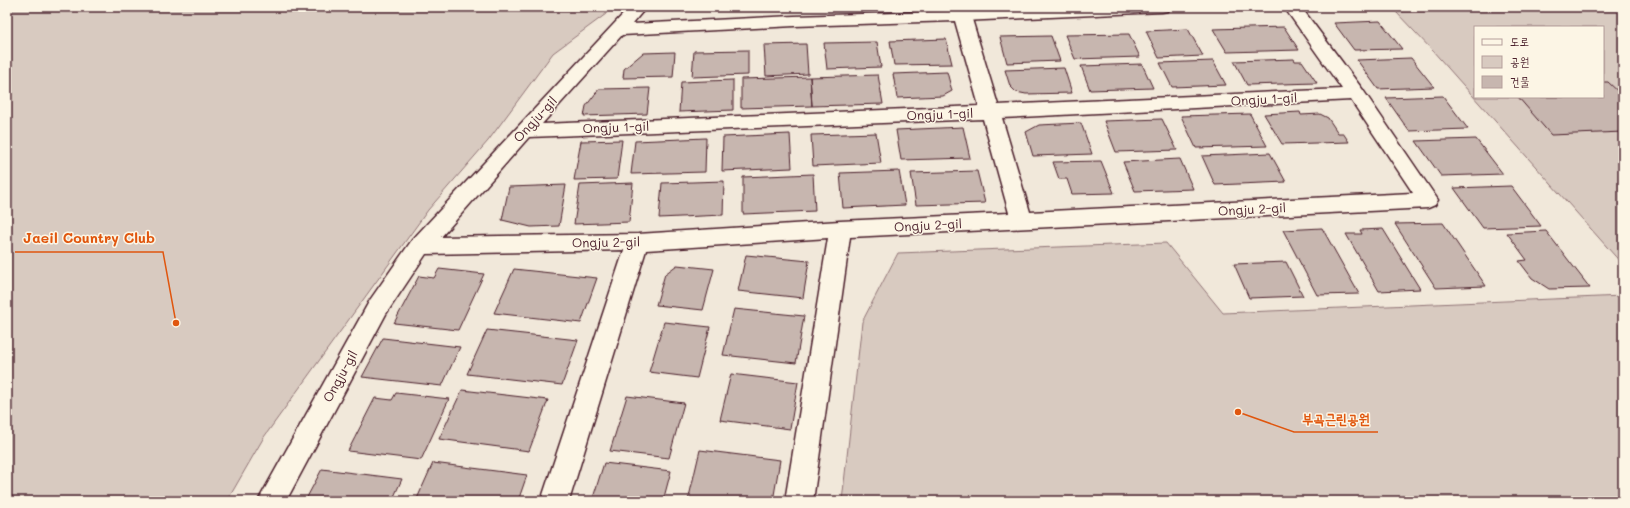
<svg xmlns="http://www.w3.org/2000/svg" width="1630" height="508" viewBox="0 0 1630 508" font-family="Mali,'Poor Story',sans-serif">
<rect width="100%" height="100%" fill="#f1e8da"/>
<filter id="ink" filterUnits="userSpaceOnUse"><feTurbulence type="fractalNoise" baseFrequency=".025" numOctaves="2"/><feDisplacementMap in="SourceGraphic" scale="8" xChannelSelector="R" yChannelSelector="G"/><feConvolveMatrix kernelMatrix="1 2 1 2 8 2 1 2 1" color-interpolation-filters="sRGB"/></filter>
<g filter="url(#ink)">
<path fill="#d8cac0" stroke="#917476" fill-rule="evenodd" d="M7,7H607L606,14L553,53L488,141L428,210L264,437L227,501H7Z
M1623,7V265L1432,50L1396,12ZM1475,27H1603V97H1475Z
M1166,243L1223,313L1623,296V501H842L862,322L898,253Z"/>
<path fill="#c7b6af" stroke="#4a1f2b" d="M1380,21L1402,49L1354,50L1334,23Z
M1284,27L1299,50L1227,52L1213,29Z
M1188,29L1203,56L1159,58L1146,31Z
M1129,34L1140,57L1075,59L1065,35Z
M1051,36L1060,61L1007,63L1000,37Z
M946,39L952,64L894,65L890,41Z
M877,42L881,67L827,69L824,43Z
M806,44L808,74L766,76L764,45Z
M748,50V75L692,77L694,51Z
M675,52L673,77L623,78L624,69L643,53Z
M1411,58L1434,87L1378,89L1357,60Z
M1294,59L1295,61H1302L1317,83L1247,85L1234,61Z
M1213,61L1226,85L1172,87L1160,63Z
M1142,64L1153,88L1090,90L1081,66Z
M1064,68L1072,93L1026,94L1016,92L1010,86L1005,70Z
M947,72L952,91L943,96L897,98L893,74Z
M878,75L883,104L812,106L810,77Z
M810,77L812,106L741,108V79Z
M733,80V110L679,112L681,82Z
M1603,82H1608L1623,96V132L1551,135L1518,97H1603Z
M650,88L647,114L584,116L586,106L599,89Z
M1443,96L1468,129L1409,131L1386,98Z
M1300,112L1301,115L1320,114L1328,118L1338,133H1343L1349,142L1282,144L1264,114Z
M1250,114L1267,146L1196,148L1181,116Z
M1162,119L1177,150L1116,152L1104,121Z
M1081,123L1092,154L1033,156L1026,132L1039,125Z
M963,127L970,158L901,160L896,130Z
M876,133L881,163L813,166L811,135Z
M790,134L792,168L722,171L723,137Z
M706,138L705,172L631,174L635,141Z
M1476,139L1503,174L1441,176L1416,141Z
M622,140L617,179L574,180L581,141Z
M1270,153L1286,182L1215,185L1202,156Z
M1180,159L1193,189L1135,191L1123,162Z
M1101,161L1114,193L1072,194L1067,179H1059L1053,162Z
M899,171L905,205L843,208L840,173Z
M977,171L985,203L916,205L911,173Z
M813,174L815,211L743,214V177Z
M724,181L723,215L659,218L662,183Z
M633,183L629,222L574,224L580,185Z
M566,185L559,226L531,227L502,220L509,187Z
M1511,186L1541,226L1483,228L1454,188Z
M1443,223L1486,286L1436,288L1395,224Z
M1322,228L1359,294L1317,295L1283,230Z
M1383,229L1420,289L1379,291L1346,234H1362L1360,230Z
M1546,231L1590,288L1549,289L1532,278L1519,261L1527,260L1507,233Z
M746,255L809,261L803,298L738,291Z
M1286,262L1303,296L1249,298L1234,264Z
M677,265L714,269L703,310L656,305L665,274Z
M439,269L484,274L458,330L394,323L419,276L434,278Z
M514,269L597,278L581,323L494,313Z
M734,309L804,316L796,363L723,355Z
M664,322L710,327L697,378L649,372Z
M487,330L578,340L562,385L467,374Z
M383,338L460,347L442,386L362,377Z
M731,374L798,382L790,429L720,420Z
M462,390L548,400L529,451L439,439Z
M396,393L449,399L421,460L348,451L375,398L392,400Z
M627,396L684,403L669,458L610,451Z
M700,450L780,460L773,501H688Z
M433,463L527,475L518,501H416Z
M604,463L671,471L663,501H592Z
M322,469L402,479L392,501H305Z"/>
<g fill="none" stroke-linecap="round" stroke-linejoin="round">
<defs>
<path id="street" d="M627,7H643V11L632,24L794,16L962,11L968,12L971,16L998,105L1342,89L1284,7H1301L1363,90L1438,200L1435,205L1428,208L850,237L813,501H785L828,238L646,250L569,501H541L624,250L426,254L386,314L286,501H258L370,300L412,240L627,10ZM955,21L979,106L542,124L622,35L794,26ZM1351,100L1413,193L1030,212L1002,118ZM983,119L1009,213L840,221L638,234L441,237L529,137Z"/>
<path id="secondary" d="M951,7H967L969,11L1049,7H1170L1168,11L1162,12L962,21L956,20Z"/>
</defs>
<use href="#street" stroke="#4a1f2b" stroke-width="3"/>
<use href="#secondary" stroke="#4a1f2b" stroke-width="3"/>
<use href="#street" fill="#fcf5e5" fill-rule="evenodd"/>
<use href="#secondary" fill="#fcf5e5" fill-rule="evenodd"/>
</g>
</g>
<g text-anchor="middle" stroke-width="3" stroke-linejoin="round" paint-order="stroke">
<g font-size="13" fill="#4a1f2b" stroke="#fcf5e5">
<text transform="translate(1264 99) rotate(-3)" y="5">Ongju 1-gil</text>
<text transform="translate(940 114) rotate(-2)" y="5">Ongju 1-gil</text>
<text transform="translate(535 119) rotate(-47)" y="5">Ongju-gil</text>
<text transform="translate(616 127) rotate(-2)" y="5">Ongju 1-gil</text>
<text transform="translate(1252 209) rotate(-3)" y="5">Ongju 2-gil</text>
<text transform="translate(928 225) rotate(-3)" y="5">Ongju 2-gil</text>
<text transform="translate(606 242) rotate(-1)" y="5">Ongju 2-gil</text>
<text transform="translate(340 376) rotate(-61)" y="5">Ongju-gil</text>
</g>
</g>
<path fill="none" stroke="#e0560e" stroke-width="1.5" d="M176 323L163 252H15M1238 412L1294 432H1378"/>
<g fill="#e0560e" stroke="#fcf5e5" stroke-width="1.5">
<circle cx="176" cy="323" r="4"/>
<circle cx="1238" cy="412" r="4"/>
</g>
<g font-size="14" text-anchor="middle" font-weight="bold" fill="#e0560e" stroke="#fcf5e5" stroke-width="3" stroke-linejoin="round" paint-order="stroke">
<text x="89" y="243">Jaeil Country Club</text>
<text x="1336" y="424">부곡근린공원</text>
</g>
<rect width="1630" height="508" fill="none" stroke="#fcf5e5" stroke-width="24"/>
<rect x="12" y="12" width="1606" height="484" fill="none" stroke="#4a1f2b" stroke-width="1.5" filter="url(#ink)"/>
<rect x="1474" y="26" width="130" height="72" fill="#fcf5e5" stroke="#b59f9b"/>
<rect x="1482" y="39" width="20" height="6" fill="#fcf5e5" stroke="#b59f9b"/>
<text x="1510" y="46" font-size="12" fill="#4a1f2b">도로</text>
<rect x="1482" y="56" width="20" height="12" fill="#d8cac0" stroke="#b59f9b"/>
<text x="1510" y="66" font-size="12" fill="#4a1f2b">공원</text>
<rect x="1482" y="76" width="20" height="12" fill="#c7b6af" stroke="#b59f9b"/>
<text x="1510" y="86" font-size="12" fill="#4a1f2b">건물</text>
</svg>
